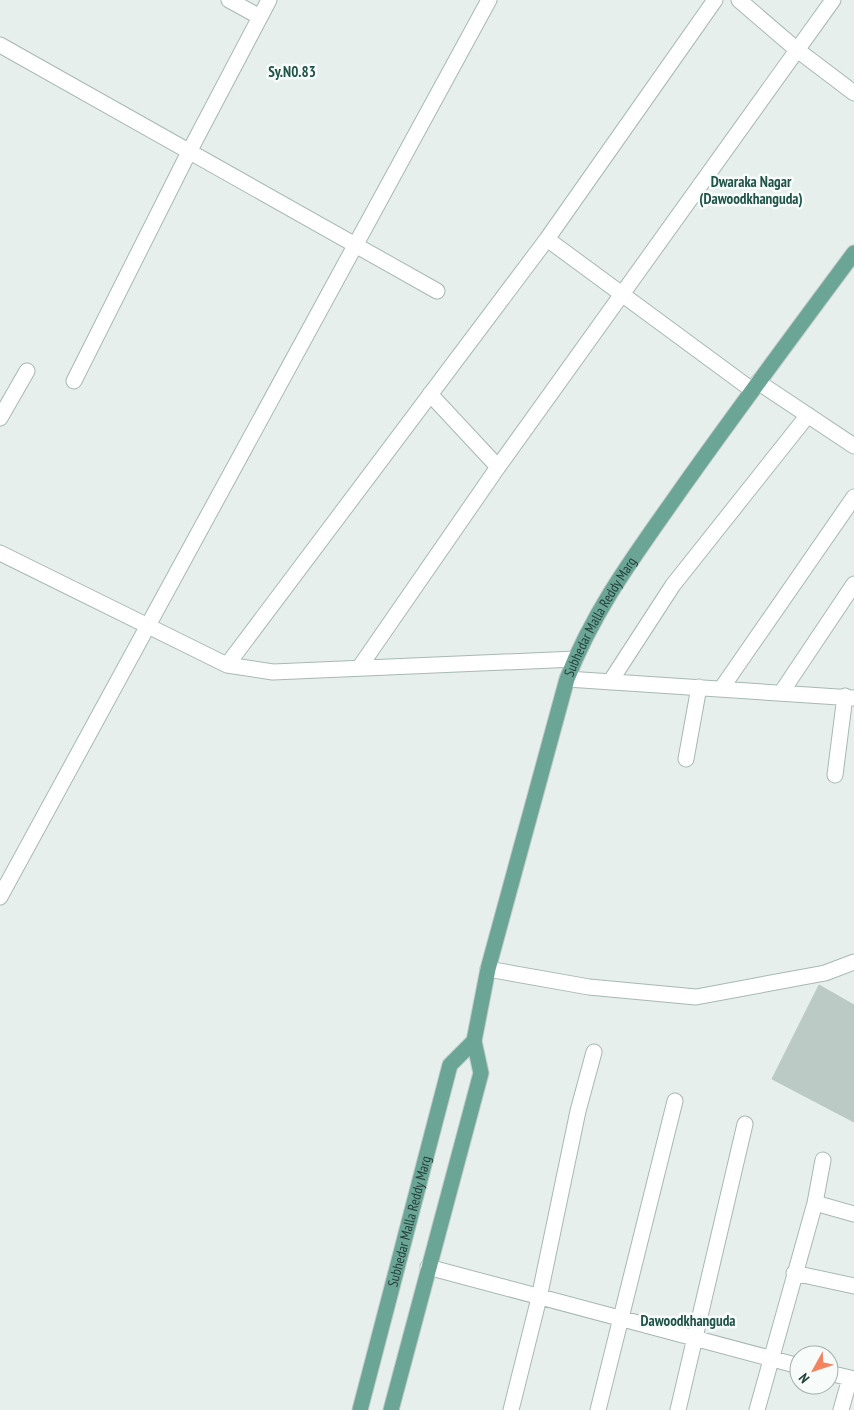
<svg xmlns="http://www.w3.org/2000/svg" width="854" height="1410" viewBox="0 0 854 1410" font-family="'PT Sans Narrow',sans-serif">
<rect width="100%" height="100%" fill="#e6efeb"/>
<path fill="#bbcac4" stroke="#b8c9c2" d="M819,985L854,1005V1122L772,1079Z"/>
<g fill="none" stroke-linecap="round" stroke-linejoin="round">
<defs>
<path id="minor" d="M229,0L260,17
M739,0L796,49L854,93
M0,45L437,291
M547,239L752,390
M74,381L189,152L269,0
M758,382L854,446
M430,394L498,467L833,0
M0,418L27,371
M0,553L227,665L273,672L575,659
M227,665L547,239L715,0
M359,668L498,467
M567,679L854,698
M610,682L673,585L808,415
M721,689L854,497
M781,693L854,584
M686,759L699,687
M835,775L845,696
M0,897L489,0
M488,969L589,987L696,997L825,973L854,962
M815,1203L854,1214
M428,1267L799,1366
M794,1273L854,1286
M829,1373L854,1379
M511,1410L539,1298L578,1111L594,1052
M598,1410L675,1101
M678,1410L745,1124
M757,1410L815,1203L823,1160
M841,1410L850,1378"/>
<g id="major">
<path id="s1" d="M360,1410L450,1065L474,1041"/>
<path id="s2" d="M391,1410L481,1073L474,1041L488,969L567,679C595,607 638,551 682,488C738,409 796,331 854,253"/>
</g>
</defs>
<use href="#minor" stroke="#a8b8b2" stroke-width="17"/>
<use href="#major" stroke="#c2cac8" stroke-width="17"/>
<use href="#minor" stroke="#fff" stroke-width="15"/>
<use href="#major" stroke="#6aa596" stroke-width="15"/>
</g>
<g text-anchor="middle" stroke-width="5" stroke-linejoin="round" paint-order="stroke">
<g font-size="14" fill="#24423a" stroke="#f7fbf9">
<text dy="5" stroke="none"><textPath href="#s2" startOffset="826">Subhedar Malla Reddy Marg</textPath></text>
<text dy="5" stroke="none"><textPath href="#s1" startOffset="195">Subhedar Malla Reddy Marg</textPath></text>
</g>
<g font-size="15" font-weight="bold" fill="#1f5548" stroke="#f7fbf9">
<text x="292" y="77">Sy.N0.83</text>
<text x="751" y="187">Dwaraka Nagar<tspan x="751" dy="17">(Dawoodkhanguda)</tspan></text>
<text x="688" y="1326">Dawoodkhanguda</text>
</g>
</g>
<g transform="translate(814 1370) rotate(230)"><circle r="24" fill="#f7fbf9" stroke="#a3b1ad"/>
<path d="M0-4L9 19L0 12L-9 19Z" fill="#f4845f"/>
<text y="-8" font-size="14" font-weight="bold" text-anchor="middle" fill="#24423a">N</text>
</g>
</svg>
